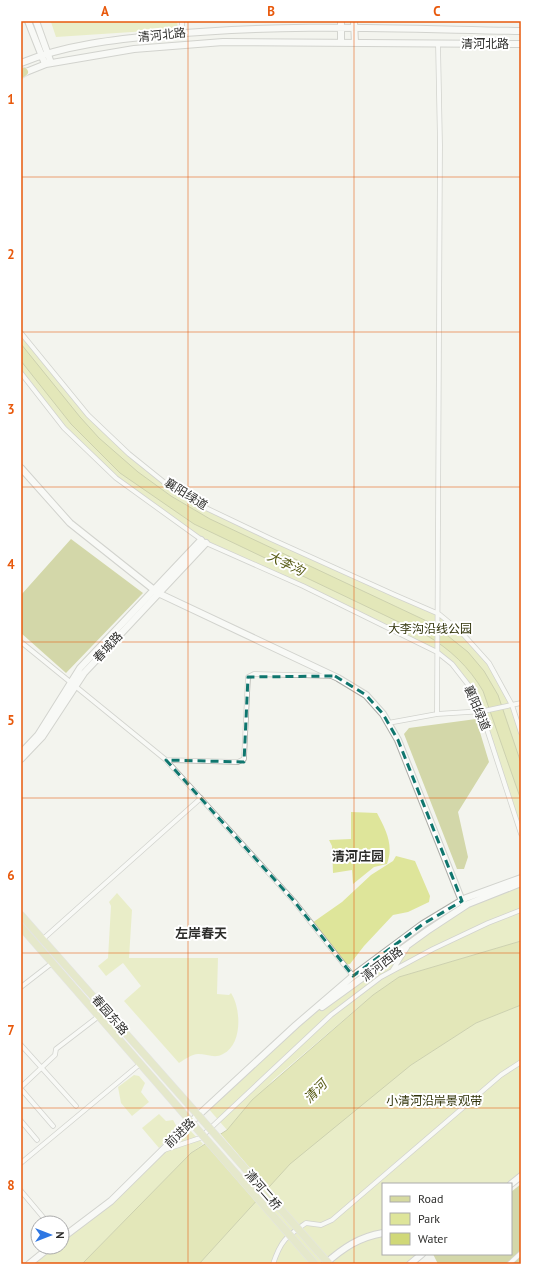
<svg xmlns="http://www.w3.org/2000/svg" width="542" height="1285" viewBox="0 0 542 1285" font-family="'PT Sans','Noto Sans SC',sans-serif">
<rect width="100%" height="100%" fill="#f3f4ee"/>
<path fill="#dee59a" d="M177,21L178,29L56,37L51,22Z
M21,333L88,415L129,454L170,487L208,509L439,614L462,633L489,663L512,705L521,733V834L481,711L470,687L452,664L437,652L303,586L206,543L116,478L64,428L21,373Z
M351,812L377,813C386,830 394,845 387,864L374,867L353,884L352,870L333,873L332,846L329,840L351,839Z
M396,856L415,861L430,896L429,902L408,912L393,915L364,946L350,964L344,965L312,923L342,902L371,875L393,861Z
M521,883V941L399,977L373,995L273,1080L227,1130L207,1107L296,1025L468,904Z
M117,893L132,910L129,958H218L217,994L229,995L231,993C241,1008 243,1044 223,1054C215,1059 207,1054 198,1054C192,1054 184,1060 179,1063L124,1001L141,986L123,963L106,976L98,966L108,958L111,906L109,902Z
M521,1005V1176L511,1184H383V1254H422L410,1264H199L293,1160L411,1065L476,1023Z
M134,1075L139,1076L145,1083L141,1092L149,1102L132,1116L121,1103L118,1087Z
M159,1114L166,1121L173,1120L177,1127L171,1136L159,1148L142,1128Z
M186,1126L203,1144L191,1153L82,1264H29L50,1247H62V1238L111,1201Z"/>
<path fill="#adb454" d="M71,539L143,593L66,673L21,633V595Z
M476,719L489,762L458,812L468,857L464,869H457L404,734L409,728Z
M521,1184V1264H438L433,1254H511V1192Z"/>
<path fill="#d0d878" stroke="#9fa561" d="M21,344L80,417L99,438L138,472L171,496L210,519L433,624L468,652L484,671L498,695L521,763V800L483,691C469,667 450,649 426,635L194,524L120,473L71,424L21,361Z
M521,941V1005L476,1023L411,1065L290,1164L199,1264H82L191,1153L227,1130L252,1100L373,995L399,977Z"/>
<path fill="#f3f4ee" d="M219,1132L269,1190L257,1203L204,1141Z"/>
<g fill="none" stroke-linecap="round" stroke-linejoin="round">
<defs>
<path id="street" d="M182,21V33
M438,43L440,145L437,714L484,711L521,703
M21,333L88,415L129,454L170,487L208,509L271,539L395,595L439,614L462,633L489,663L512,705L521,733
M21,373L64,428L116,478L206,543L303,586L437,652L452,664L470,687L481,711L521,834
M21,642L166,760L294,901L353,976
M388,723L437,714
M166,760L238,762L244,759L248,677L254,674L332,676
M43,939L201,798
M392,971L407,948
M21,987L52,963
M21,1045L76,1106
M21,1087L55,1055L56,1049L99,1016
M21,1089L53,1126
M21,1121L37,1140
M164,1150L200,1138L331,1015L381,977L433,949L488,923L521,910
M21,1163L140,1064
M21,1191L48,1223
M273,1264C281,1240 286,1237 306,1223L321,1225L332,1220L501,1075L521,1062
M509,1264L521,1253"/>
<path id="secondary" d="M28,21L45,64
M36,21L51,63
M341,21V43
M354,21L355,43
M21,63C64,45 117,39 163,35C282,23 402,29 521,31
M21,74L46,64L134,49L223,42L521,44
M21,468L70,523L158,593L338,678L366,695L383,714L398,740L464,906
M21,753L38,735L80,668L201,540
M21,759L42,737L84,673L206,543
M322,1007L427,931L468,904L521,883
M511,1184L521,1176
M62,1238L111,1201L191,1122L296,1025L353,976L423,924L466,898L521,878
M29,1264L50,1247
M325,1264C343,1248 359,1237 383,1233
M410,1264L422,1254"/>
<path id="primary" d="M21,915L198,1115
M21,927L191,1122"/>
<path id="highway" d="M21,74L24,72"/>
</defs>
<use href="#street" stroke="#ababa6" stroke-width="5.5"/>
<use href="#secondary" stroke="#ababa6" stroke-width="8"/>
<use href="#primary" stroke="#d1d1d1" stroke-width="8"/>
<use href="#highway" stroke="#d1d1d1" stroke-width="10"/>
<use href="#street" stroke="#fff" stroke-width="4"/>
<use href="#secondary" stroke="#fff" stroke-width="6"/>
<use href="#primary" stroke="#d6daa0" stroke-width="7"/>
<use href="#highway" stroke="#bac260" stroke-width="8"/>
<defs>
<path id="primary-bridge" d="M198,1115L329,1264
M191,1122L315,1264"/>
</defs>
<use href="#primary-bridge" stroke="#d1d1d1" stroke-width="8" stroke-linecap="butt"/>
<use href="#primary-bridge" stroke="#d6daa0" stroke-width="7"/>
</g>
<path d="M0 0H542V1285H0ZM335,676L366,695L383,714L398,740L462,901L423,924L353,976L294,901L166,760L244,762L248,677Z" fill="#f3f4ee" fill-opacity=".55" fill-rule="evenodd"/>
<path fill="none" stroke="#0f766e" stroke-width="3" stroke-dasharray="8 5" stroke-linejoin="round" d="M335,676L366,695L383,714L398,740L462,901L423,924L353,976L294,901L166,760L244,762L248,677Z"/>
<path fill="none" stroke="#e8590c" stroke-width="1" stroke-opacity="0.55" d="M188,21V1264M354,21V1264M21,177H521M21,332H521M21,487H521M21,642H521M21,798H521M21,953H521M21,1108H521"/>
<g text-anchor="middle" stroke-width="4" stroke-linejoin="round" paint-order="stroke">
<g font-size="12" fill="#2e2e2c" stroke="#fff">
<text transform="translate(162 35) rotate(-6)" y="4">清河北路</text>
<text x="485" y="48">清河北路</text>
<text transform="translate(186 494) rotate(32)" y="4">襄阳绿道</text>
<text transform="translate(108 647) rotate(-47)" y="4">春城路</text>
<text transform="translate(477 708) rotate(67)" y="4">襄阳绿道</text>
<text transform="translate(382 964) rotate(-37)" y="4">清河西路</text>
<text transform="translate(110 1015) rotate(49)" y="4">春园东路</text>
<text transform="translate(180 1133) rotate(-44)" y="4">前进路</text>
<text transform="translate(263 1190) rotate(49)" y="4">清河二桥</text>
</g>
<g font-size="12" fill="#303309" stroke="#fff">
<text x="430" y="633">大李沟沿线公园</text>
<text x="434" y="1105">小清河沿岸景观带</text>
</g>
<g font-size="13" font-style="italic" fill="#565a13" stroke="#fff">
<text transform="translate(286 563) rotate(26)" y="5">大李沟</text>
<text transform="translate(315 1091) rotate(-45)" y="5">清河</text>
</g>
<g font-size="13" font-weight="bold" fill="#2e2e2c" stroke="#fff">
<text x="358" y="861">清河庄园</text>
<text x="201" y="938">左岸春天</text>
</g>
</g>
<rect width="542" height="1285" fill="none" stroke="#ffffff" stroke-width="44"/>
<rect x="382" y="1183" width="130" height="72" fill="#ffffff" stroke="#ababab"/>
<rect x="390" y="1196" width="20" height="6" fill="#d6daa0" stroke="#ababab"/>
<text x="418" y="1203" font-size="12" fill="#2e2e2c">Road</text>
<rect x="390" y="1213" width="20" height="12" fill="#dee59a" stroke="#ababab"/>
<text x="418" y="1223" font-size="12" fill="#2e2e2c">Park</text>
<rect x="390" y="1233" width="20" height="12" fill="#d0d878" stroke="#ababab"/>
<text x="418" y="1243" font-size="12" fill="#2e2e2c">Water</text>
<g transform="translate(50 1235) rotate(90)"><circle r="19" fill="#ffffff" stroke="#ababab"/>
<path d="M0-3L7 15L0 10L-7 15Z" fill="#2e77e3"/>
<text y="-6" font-size="11" font-weight="bold" text-anchor="middle" fill="#2e2e2c">N</text>
</g>
<rect x="22" y="22" width="498" height="1241" fill="none" stroke="#e8590c" stroke-width="1.5"/>
<g font-size="13" text-anchor="middle" font-weight="bold" fill="#e8590c">
<text x="105" y="16">A</text>
<text x="271" y="16">B</text>
<text x="437" y="16">C</text>
<text x="11" y="104">1</text>
<text x="11" y="259">2</text>
<text x="11" y="414">3</text>
<text x="11" y="569">4</text>
<text x="11" y="725">5</text>
<text x="11" y="880">6</text>
<text x="11" y="1035">7</text>
<text x="11" y="1190">8</text>
</g>
</svg>
